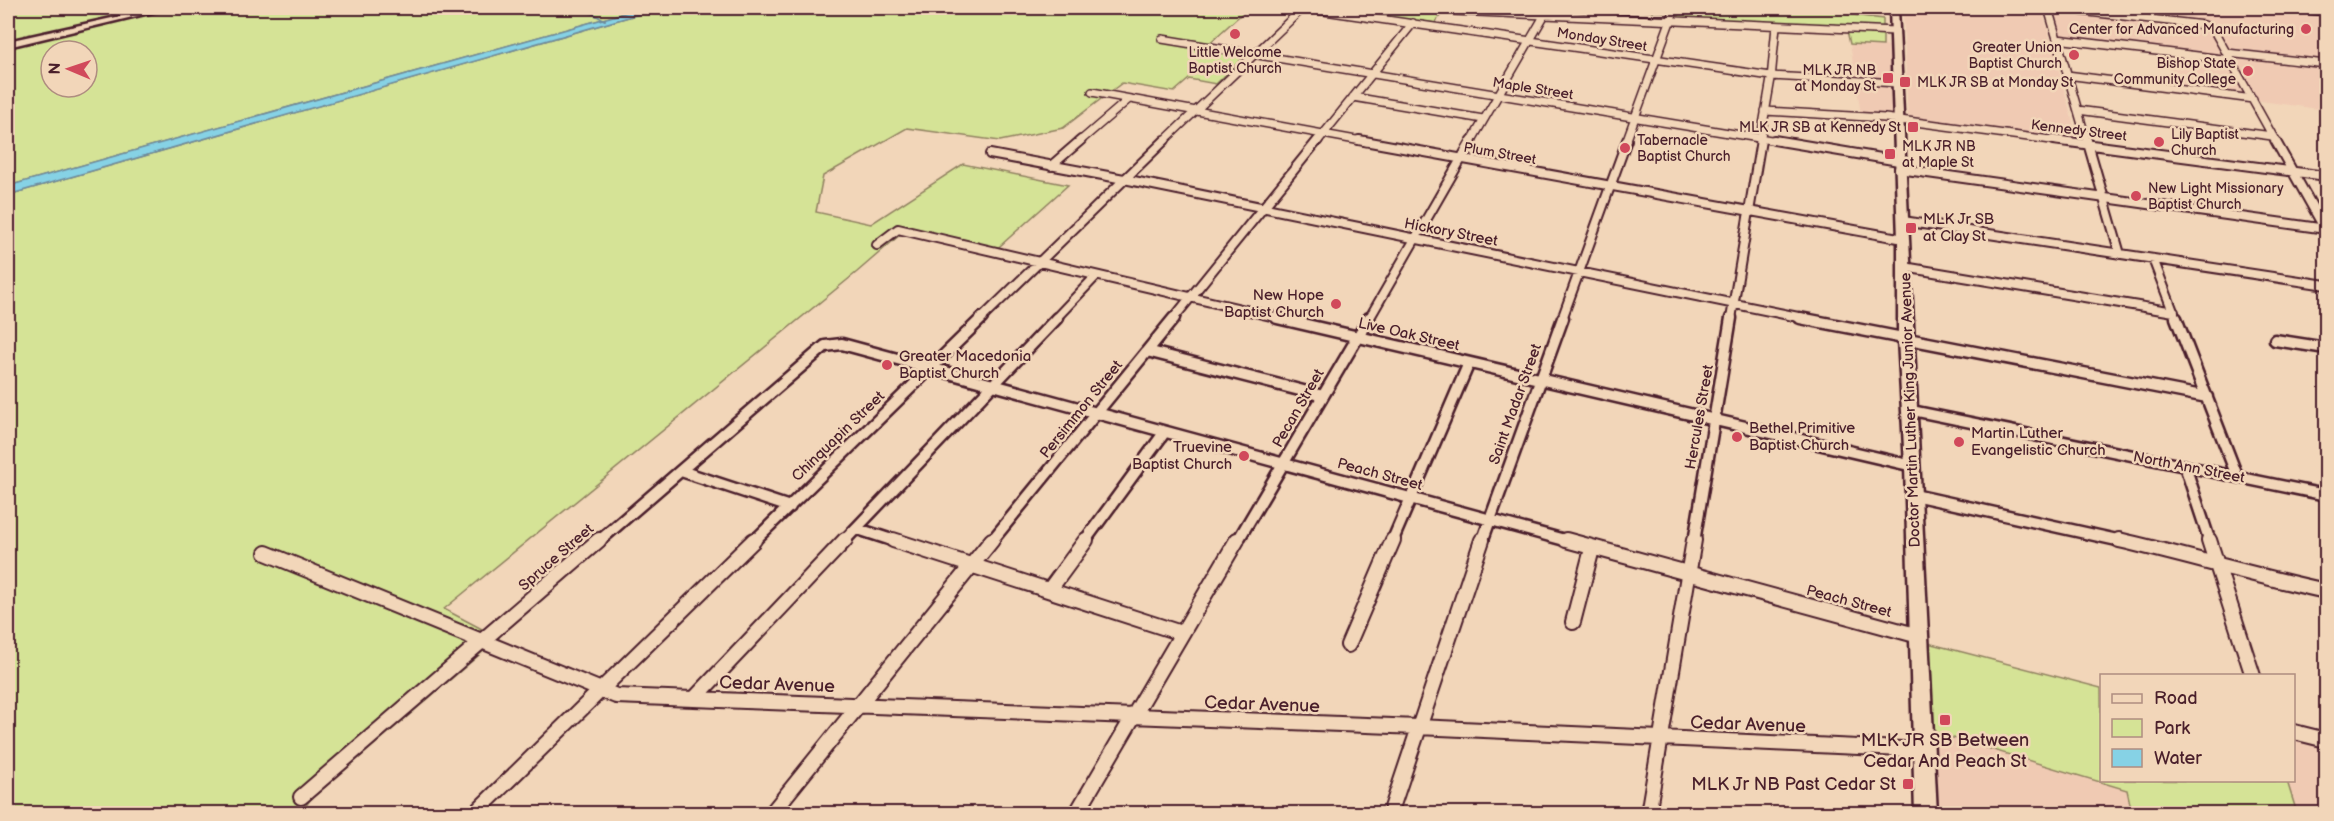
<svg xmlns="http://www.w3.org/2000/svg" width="2334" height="821" viewBox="0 0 2334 821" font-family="'Balsamiq Sans',sans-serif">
<rect width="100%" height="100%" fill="#f2d6b9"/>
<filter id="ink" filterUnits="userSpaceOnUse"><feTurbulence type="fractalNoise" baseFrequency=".0167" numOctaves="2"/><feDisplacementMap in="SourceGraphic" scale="12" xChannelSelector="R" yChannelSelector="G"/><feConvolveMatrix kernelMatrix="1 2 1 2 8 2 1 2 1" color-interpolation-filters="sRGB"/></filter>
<g filter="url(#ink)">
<path fill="#f0cab3" d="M1846,8H1883V19L1846,14Z
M1903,8H2042L2078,141L1908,119Z
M2048,8H2326V110L2181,90L2159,51L2057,39Z
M1850,44L1892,46L1895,130L1863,127Z
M1923,729L2128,790L2132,813H1926Z
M2294,732L2326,740V813H2297L2287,781L2294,780Z"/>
<path fill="#d5e396" stroke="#908160" stroke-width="1.5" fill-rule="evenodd" d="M8,8H642L8,186ZM51,51H87V87H51Z
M660,8H1248L1204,48L1246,55L1216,84L1189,79L1174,92L1122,83L1063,128L1000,141L907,128L823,176L816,212L871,224L963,164L1068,185L990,255L901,234L857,272L444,609L499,638L310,800L301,813L8,814V195Z
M1326,8H1446L1435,23Z
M1577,8H1846V14L1883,19V46L1850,44L1846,26L1678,19L1680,12Z
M1920,641L2101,688L2102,780L2287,781L2297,813H2132L2127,790L1923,729Z"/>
<path fill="#86d2e5" stroke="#6e8a9b" stroke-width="1.5" d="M642,8H660L8,195V186Z"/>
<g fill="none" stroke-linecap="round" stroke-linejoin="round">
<path stroke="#6e8a9b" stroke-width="2" d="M582,8L605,20"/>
<defs>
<path id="street-far3" d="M1304,8L1771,76L1898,83
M2048,8L2087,142
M2053,8L2204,25L2213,29L2276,142
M1455,11L1895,31
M1162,39L1783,142
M2057,39L2231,60
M2227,53L2326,64
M2067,75L2253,99
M1092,92L1367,142
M1353,97L1483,119
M2078,110L2272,136
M1765,111L1885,118L2066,142
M1079,142L1129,99
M1163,142L1303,8
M1317,142L1413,23
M1471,142L1544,16
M1626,142L1675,8
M1760,142L1771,79L1776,26"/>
<path id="street-far2" d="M1359,140L1904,239
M1774,140L1899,161
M2054,140L2326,176
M2087,140L2120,254
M2275,140L2326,231
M990,154L1124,179L1808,319
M1051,166L1081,140
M1899,169L2326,229
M1903,221L2326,285
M877,245L898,229L1284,319
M2153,259L2176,319
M1904,267L2174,312
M981,319L1165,140
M1055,319L1096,276
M1173,319L1318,140
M1369,319L1472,140
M1562,319L1627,140
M1731,319L1761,140"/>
<path id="street-far1" d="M1277,318L1913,466
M1800,318L2207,397
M2176,318L2237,476
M2275,340L2326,348
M1147,351L1323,396
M2185,466L2210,542
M681,471L790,507
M1914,495L2126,542
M858,529L898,542
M598,542L825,346L842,344L1572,542
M753,542L982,318
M843,542L1057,318
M991,542L1174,318
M1084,542L1164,433
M1237,542L1369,318
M1392,542L1469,363
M1482,542L1563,318
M1694,542L1731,318"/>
<path id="street" d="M893,540L1181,633
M1566,540L1919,636
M2119,540C2188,556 2256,576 2326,591
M2209,540L2253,676
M266,553L616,696L1418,727L1924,750
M1050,589L1086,540
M1573,622L1592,549
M1348,645L1393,540
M695,698L845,540
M2294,732L2326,740
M301,797L599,540
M474,814L754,540
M771,814L992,540
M1076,814L1237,540
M1390,814L1482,540
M1648,814L1694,540"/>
<path id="secondary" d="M157,8H170L8,47V41Z
M1890,8H1898L1917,407L2326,490V500L1917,416L1937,814H1915L1905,466L1898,339V239Z"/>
<path id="primary" d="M2289,8L2326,9V15L2294,11Z"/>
</defs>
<use href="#street-far3" stroke="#4a1f2b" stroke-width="10"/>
<use href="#street-far2" stroke="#4a1f2b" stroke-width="12"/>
<use href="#street-far1" stroke="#4a1f2b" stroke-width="15"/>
<use href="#street" stroke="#4a1f2b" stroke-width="18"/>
<use href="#secondary" stroke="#4a1f2b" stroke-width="5"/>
<use href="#primary" stroke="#4a1f2b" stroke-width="4"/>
<use href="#street-far3" stroke="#f2d6b9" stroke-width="7"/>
<use href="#street-far2" stroke="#f2d6b9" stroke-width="8"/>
<use href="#street-far1" stroke="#f2d6b9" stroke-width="10"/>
<use href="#street" stroke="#f2d6b9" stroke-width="14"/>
<use href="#secondary" fill="#f2d6b9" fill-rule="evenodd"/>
<use href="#primary" fill="#f2d6b9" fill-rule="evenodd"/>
</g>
</g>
<g fill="#d1495b" stroke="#f2d6b9" stroke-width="2">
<circle cx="2306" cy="29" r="6"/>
<circle cx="1235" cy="34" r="6"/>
<circle cx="2074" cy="55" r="6"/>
<circle cx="2248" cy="71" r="6"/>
<rect x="1882" y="72" width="12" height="12" rx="3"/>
<rect x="1899" y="76" width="12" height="12" rx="3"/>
<rect x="1907" y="121" width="12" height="12" rx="3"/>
<circle cx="2159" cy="142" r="6"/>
<circle cx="1625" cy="148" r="6"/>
<rect x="1884" y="148" width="12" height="12" rx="3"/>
<circle cx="2136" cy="196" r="6"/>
<rect x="1905" y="222" width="12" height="12" rx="3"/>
<circle cx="1336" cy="304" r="6"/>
<circle cx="887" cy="365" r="6"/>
<circle cx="1737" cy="437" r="6"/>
<circle cx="1959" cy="442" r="6"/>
<circle cx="1244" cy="456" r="6"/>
<rect x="1939" y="714" width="12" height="12" rx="3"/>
<rect x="1902" y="778" width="12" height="12" rx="3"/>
</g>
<g text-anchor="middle" stroke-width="5" stroke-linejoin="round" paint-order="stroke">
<g font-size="14" fill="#4a1f2b" stroke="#f2d6b9" text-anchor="end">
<text x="2294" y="34">Center for Advanced Manufacturing</text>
<text x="2062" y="52">Greater Union<tspan x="2062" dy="16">Baptist Church</tspan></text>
<text x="1235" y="57" text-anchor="middle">Little Welcome<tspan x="1235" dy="16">Baptist Church</tspan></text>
<text x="2236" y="68">Bishop State<tspan x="2236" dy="16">Community College</tspan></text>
<text x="1876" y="75">MLK JR NB<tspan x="1876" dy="16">at Monday St</tspan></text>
<text x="1917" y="87" text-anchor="start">MLK JR SB at Monday St</text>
<text x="1901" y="132">MLK JR SB at Kennedy St</text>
<text x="2171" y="139" text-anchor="start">Lily Baptist<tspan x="2171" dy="16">Church</tspan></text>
<text x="1637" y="145" text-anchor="start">Tabernacle<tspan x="1637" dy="16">Baptist Church</tspan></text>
<text x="1902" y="151" text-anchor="start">MLK JR NB<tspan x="1902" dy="16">at Maple St</tspan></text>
<text x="2148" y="193" text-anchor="start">New Light Missionary<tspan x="2148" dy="16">Baptist Church</tspan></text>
</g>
<g font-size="14" fill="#4a1f2b" stroke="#f2d6b9">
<text transform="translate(1602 39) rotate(9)" y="5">Monday Street</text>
<text transform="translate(1533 88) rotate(9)" y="5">Maple Street</text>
<text transform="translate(2079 130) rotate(7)" y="5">Kennedy Street</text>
<text transform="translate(1500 153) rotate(10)" y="5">Plum Street</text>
</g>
<g font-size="15" fill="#4a1f2b" stroke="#f2d6b9" text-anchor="start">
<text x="1923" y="224">MLK Jr SB<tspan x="1923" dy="17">at Clay St</tspan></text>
<text x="1324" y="300" text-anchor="end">New Hope<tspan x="1324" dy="17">Baptist Church</tspan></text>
<text x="899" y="361">Greater Macedonia<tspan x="899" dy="17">Baptist Church</tspan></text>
<text x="1749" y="433">Bethel Primitive<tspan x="1749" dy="17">Baptist Church</tspan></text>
<text x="1971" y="438">Martin Luther<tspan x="1971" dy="17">Evangelistic Church</tspan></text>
<text x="1232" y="452" text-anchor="end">Truevine<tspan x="1232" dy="17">Baptist Church</tspan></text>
</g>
<g font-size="15" fill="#4a1f2b" stroke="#f2d6b9">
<text transform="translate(1451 232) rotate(11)" y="5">Hickory Street</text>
<text transform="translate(1409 334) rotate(13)" y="5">Live Oak Street</text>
<text transform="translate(1515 404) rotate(-70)" y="5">Saint Madar Street</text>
<text transform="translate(1298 408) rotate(-60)" y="5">Pecan Street</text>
<text transform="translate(1081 409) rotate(-51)" y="5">Persimmon Street</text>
<text transform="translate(1910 410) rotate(-92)" y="5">Doctor Martin Luther King Junior Avenue</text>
<text transform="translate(1699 417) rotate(-80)" y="5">Hercules Street</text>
<text transform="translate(838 436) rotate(-44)" y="5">Chinquapin Street</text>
<text transform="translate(2189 467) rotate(11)" y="5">North Ann Street</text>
<text transform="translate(1380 474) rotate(15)" y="5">Peach Street</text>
<text transform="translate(556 557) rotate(-41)" y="5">Spruce Street</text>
<text transform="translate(1849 601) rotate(15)" y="5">Peach Street</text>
</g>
<g font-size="18" fill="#4a1f2b" stroke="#f2d6b9">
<text transform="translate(777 684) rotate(2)" y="6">Cedar Avenue</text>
<text transform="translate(1262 704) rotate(2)" y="6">Cedar Avenue</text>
<text transform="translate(1748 724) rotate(2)" y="6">Cedar Avenue</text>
</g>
<g font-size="18" fill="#4a1f2b" stroke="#f2d6b9">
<text x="1945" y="746">MLK JR SB Between<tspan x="1945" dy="21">Cedar And Peach St</tspan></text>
<text x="1896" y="790" text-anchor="end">MLK Jr NB Past Cedar St</text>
</g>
</g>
<rect width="2334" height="821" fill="none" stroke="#f2d6b9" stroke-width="30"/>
<rect x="15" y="15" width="2304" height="791" fill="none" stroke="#4a1f2b" stroke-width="2" filter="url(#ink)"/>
<rect x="2100" y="674" width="195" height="108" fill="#f2d6b9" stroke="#af8d80" stroke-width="1.5"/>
<rect x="2112" y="694" width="30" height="9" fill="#f2d6b9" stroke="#af8d80" stroke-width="1.5"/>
<text x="2154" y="704" font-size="18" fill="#4a1f2b">Road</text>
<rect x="2112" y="719" width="30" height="18" fill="#d5e396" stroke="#af8d80" stroke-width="1.5"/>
<text x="2154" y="734" font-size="18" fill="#4a1f2b">Park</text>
<rect x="2112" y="749" width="30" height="18" fill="#86d2e5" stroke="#af8d80" stroke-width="1.5"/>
<text x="2154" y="764" font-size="18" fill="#4a1f2b">Water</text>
<g transform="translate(69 69) rotate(272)"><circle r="28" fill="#f2d6b9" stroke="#af8d80" stroke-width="1.5"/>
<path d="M0-4.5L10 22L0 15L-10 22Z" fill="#d1495b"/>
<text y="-9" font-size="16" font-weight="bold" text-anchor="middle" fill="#4a1f2b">N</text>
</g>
</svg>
